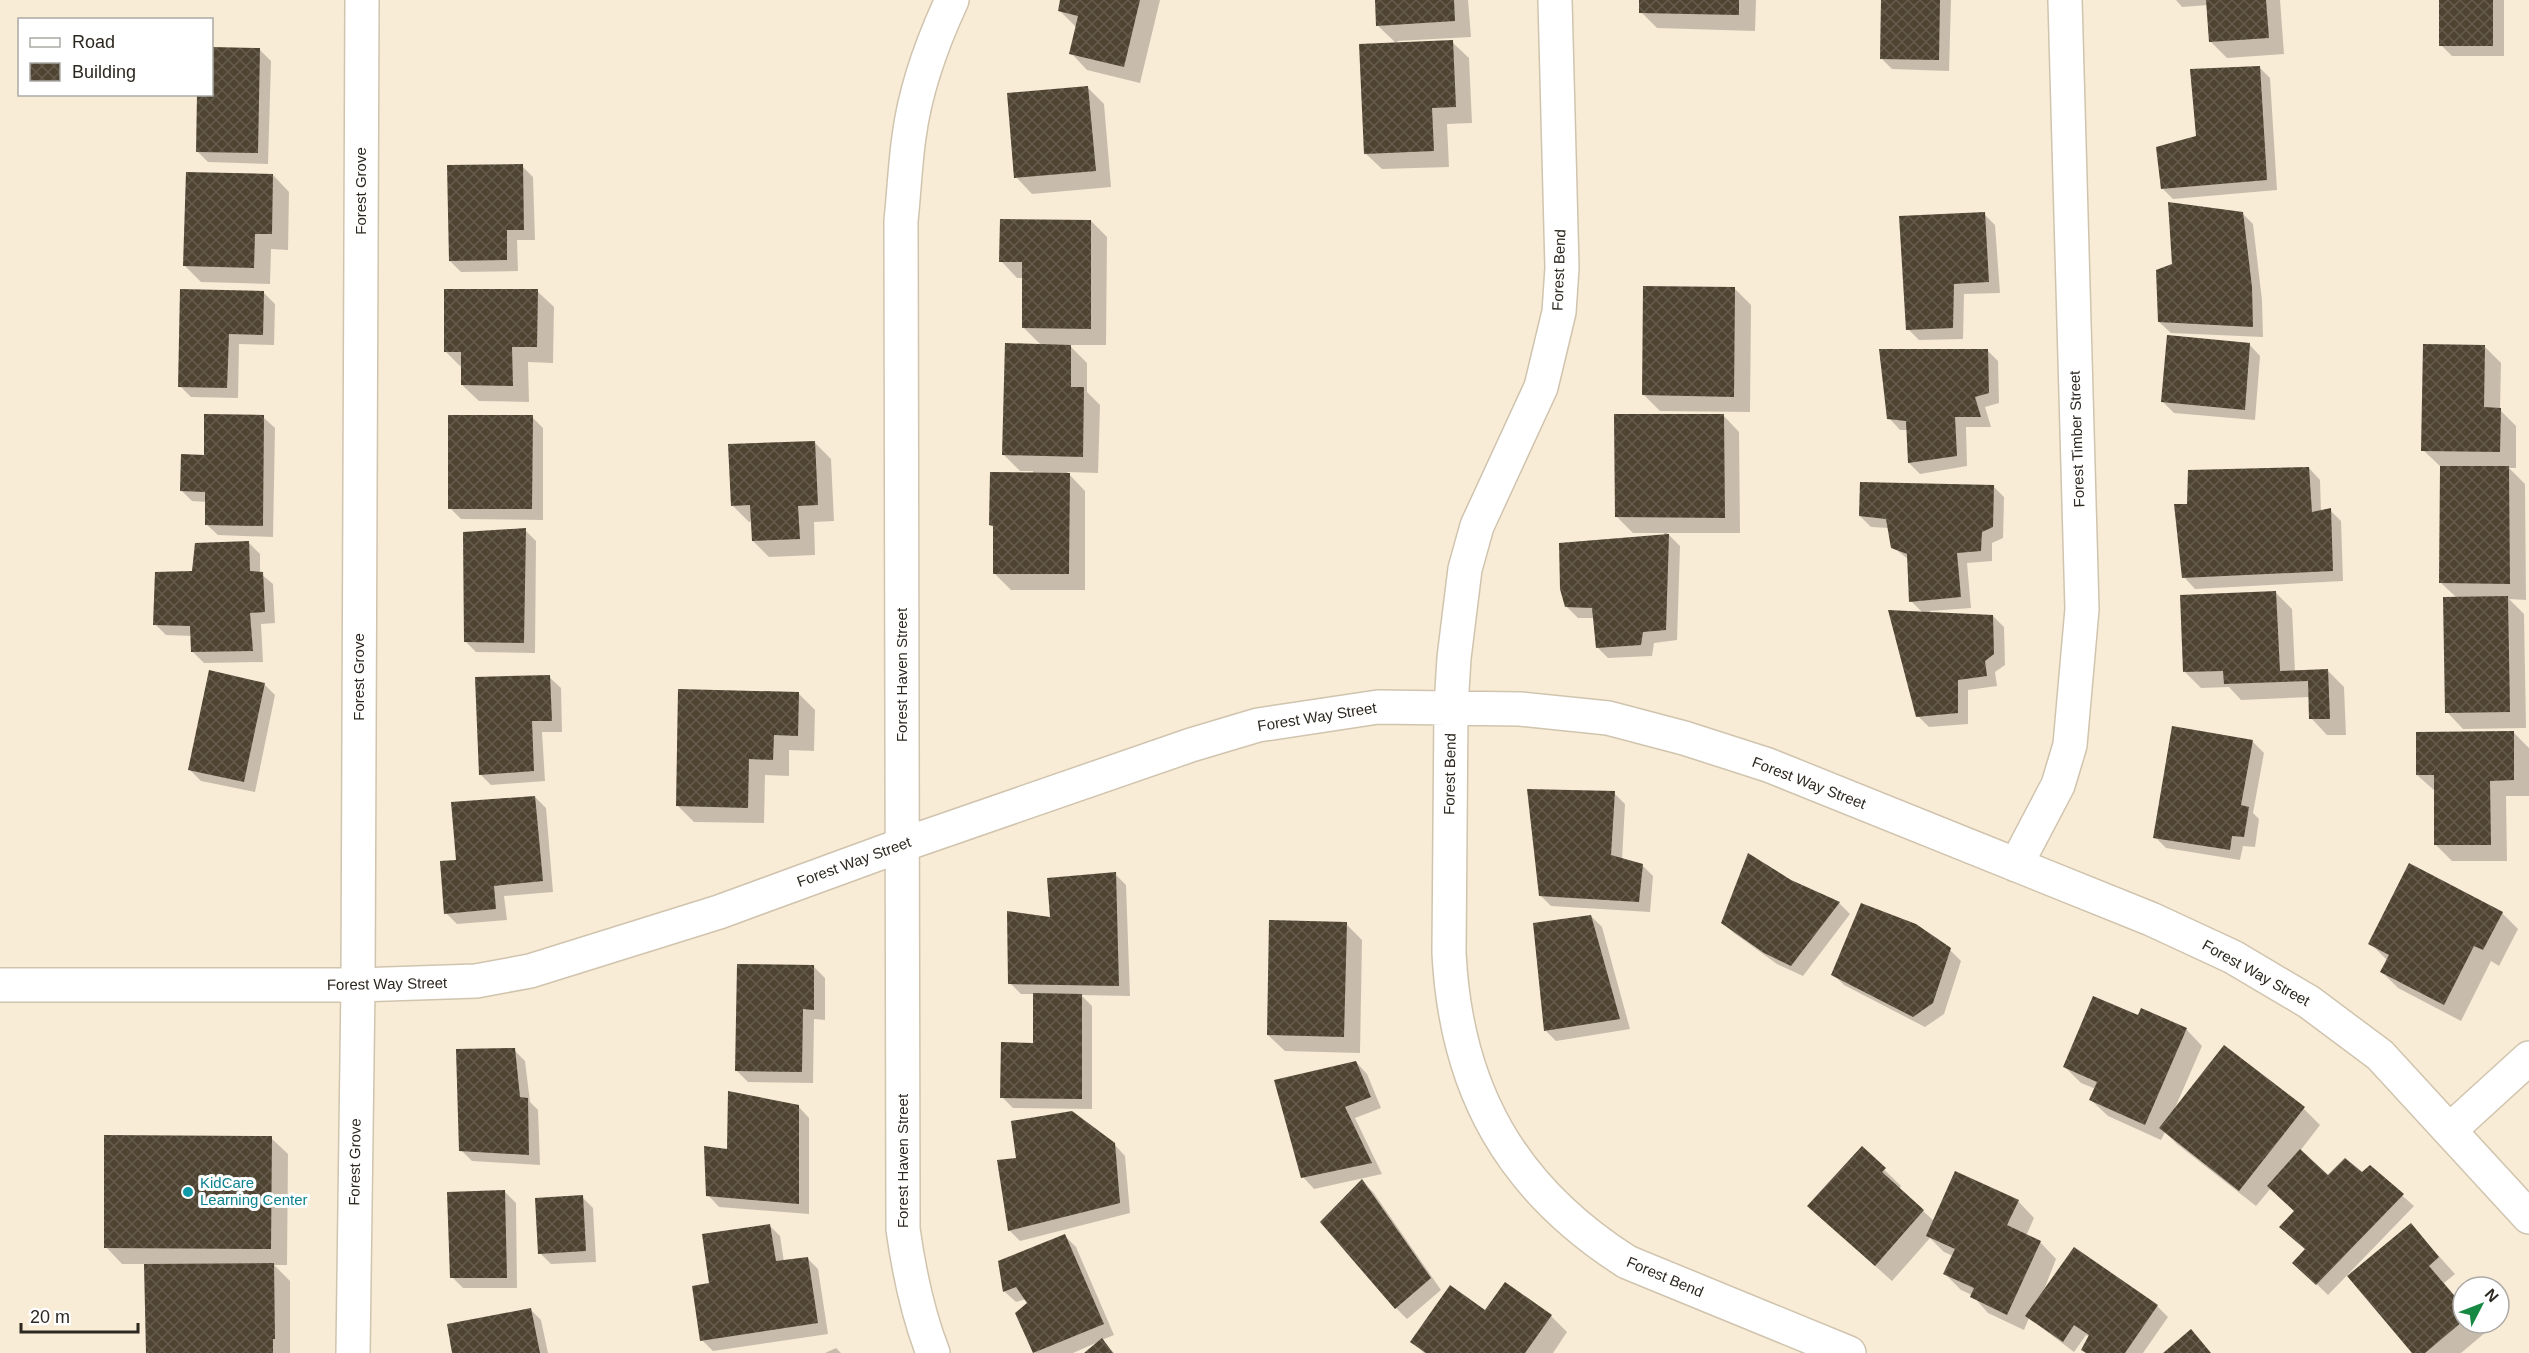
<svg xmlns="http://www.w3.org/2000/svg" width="2529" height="1353" viewBox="0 0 2529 1353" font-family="Arial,sans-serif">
<defs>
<pattern id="building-cross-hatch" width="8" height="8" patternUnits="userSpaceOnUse" patternTransform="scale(1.5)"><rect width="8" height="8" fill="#4f4432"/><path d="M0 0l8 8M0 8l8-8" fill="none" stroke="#665c4e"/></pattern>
</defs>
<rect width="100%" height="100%" fill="#f9ecd6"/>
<path fill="#0003" d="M1062,0H1160L1140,83L1087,70L1071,53L1076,27L1059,10Z
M1376,0H1468L1471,37L1397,41L1398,44L1452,42L1469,58L1472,123L1447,124L1449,167L1382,169L1365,153L1397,44L1377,25Z
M1641,0H1756L1755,31L1657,28L1641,12Z
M1882,0H1951L1949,71L1892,69L1881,58Z
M2176,0H2280L2284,54L2227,58L2210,41L2208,5L2182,7Z
M2441,0H2504V56H2452L2441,45Z
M212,48L260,50L271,61L268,164L208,162L197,151L212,94Z
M2259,67L2270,78L2277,190L2173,199L2162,188L2198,137Z
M1088,88L1104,104L1111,187L1032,194L1016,177Z
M522,166L533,177L535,240H517L518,271L461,272L450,261Z
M273,175L289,192L288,250L271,249L270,284L201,282L185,266Z
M2242,213L2253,224L2262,300L2263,337L2171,333L2159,322L2173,265Z
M1984,214L1995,225L2000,293L1964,294L1963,339L1919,340L1908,329Z
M1091,221L1107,237L1106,345H1069L1087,363V392L1100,405L1098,473L1067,472L1085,491V590H1011L994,573L995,528L991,525L1033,474V471H1020L1003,454L1042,346L1024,328V278H1017L1001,261Z
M1735,289L1751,305L1750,412L1660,411L1644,395Z
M537,291L554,307L553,363L528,362L529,402L479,401L462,385V368L446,352Z
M264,293L275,304L274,345L239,344L238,398L191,397L180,386Z
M2249,344L2260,356L2255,420L2174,413L2163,402Z
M2485,347L2501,363L2500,410L2516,426V468H2509L2525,484L2526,600L2509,599L2524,614L2526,728L2463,729L2447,712L2457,598L2440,582L2441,467L2423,450Z
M1987,350L1998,361L1999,403L1985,407L1991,427H1966L1967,466L1920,474L1909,463L1908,430H1900L1889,418Z
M1723,415L1739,432L1740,533H1667L1680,546L1677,640L1654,643L1652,656L1608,658L1597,647L1594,618H1578L1566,606L1664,536V533H1633L1617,517Z
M263,417L275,428L273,537L218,535L206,524L207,502L192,501L181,490L205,456Z
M532,417L543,428V520L461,519L450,508Z
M815,443L831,459L834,521L814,522L815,555L769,557L753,541L752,521L749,522L732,505Z
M2309,468L2320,480L2321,512L2330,510L2341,521L2343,581L2195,589L2184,577L2189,506Z
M1993,486L2004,497L2003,538L1992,543V561L1967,563L1971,608L1930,611V613L1993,616L2004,627L2005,665L1995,672L1997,686L1968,690V724L1929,727L1918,716L1923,613L1911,601L1909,560L1893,547L1889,528L1871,527L1860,516Z
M525,530L536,541L535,653L476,652L465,641Z
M249,543L260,554V573L273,584L275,623L261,624L263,662L204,663L193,652L192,636L166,635L155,624L194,572Z
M2276,593L2292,609L2295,672L2327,670L2344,687L2346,735H2327L2311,718L2310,697L2241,700L2229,687L2201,688L2184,671Z
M549,677L561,688L562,732H542L545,781L491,785L480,774Z
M264,684L275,695L255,792L201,781L190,770Z
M798,693L815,710L814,751L789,750V776L765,775L764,823L694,822L677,805Z
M2514,733L2529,748V796H2506L2507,861H2452L2436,845L2435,791L2417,775Z
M2253,742L2264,753L2253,813L2259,819L2255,847L2243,846L2240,860L2166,848L2155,837Z
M1614,793L1625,804L1622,860L1642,865L1653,876L1650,912L1551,906L1540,895Z
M535,797L546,808L553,892L504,896L507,920L457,924L446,913L457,861Z
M1115,874L1126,885L1130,996L1081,995L1092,1006V1109L1013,1108L1002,1097L1034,1044V994H1021L1010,983Z
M1790,881L1839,903L1850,914L1803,976L1777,964L1734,933L1723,922Z
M2502,913L2518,929L2499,966L2491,961L2461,1021L2398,988L2382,972L2387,960L2370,943Z
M1591,916L1602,927L1630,1029L1556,1041L1545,1030Z
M1346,924L1362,940L1360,1053L1285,1051L1268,1035Z
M1950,950L1961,961L1944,1014L1925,1027L1844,985L1833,974Z
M814,967L825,978V1020L814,1019L813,1083L748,1082L737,1071Z
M2139,1017L2186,1029L2202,1046L2175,1108L2304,1109L2320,1125L2300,1151L2328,1177L2362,1174L2370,1167L2414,1206L2328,1295L2295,1263L2306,1250L2281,1227L2296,1211L2271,1188L2256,1206L2177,1144L2165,1132L2161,1140L2108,1116L2091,1100L2096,1089L2081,1083L2065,1067Z
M514,1050L525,1061L530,1102L538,1110L540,1165L472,1161L461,1150Z
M1356,1062L1367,1074L1381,1108L1355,1118L1382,1174L1314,1189L1303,1177Z
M798,1106L809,1118V1214L719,1207L708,1195L728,1151Z
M271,1138L288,1154L287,1265H274L290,1281V1353H147L146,1264H122L106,1247Z
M1114,1144L1125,1156L1130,1213L1020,1241L1009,1230Z
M1862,1148L1901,1186L1899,1189L1934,1221L2018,1201L2034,1218L2026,1236L2040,1242L2056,1259L2042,1295L2074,1250L2157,1306L2168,1317L2143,1353H2086L2090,1337L2086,1335L2074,1352L2029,1318L2024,1330L1988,1313L1972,1295L1961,1290L1945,1274L1953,1256L1944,1252L1930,1238L1892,1281L1826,1222Z
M1362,1181L1373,1192L1441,1290L1407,1319L1396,1308Z
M505,1192L516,1203L517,1288H463L452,1277Z
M582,1197L593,1208L596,1262L551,1264L540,1253Z
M769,1225L780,1236L784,1262L807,1258L818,1269L828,1334L713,1351L702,1340L711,1284Z
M2411,1225L2455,1274L2444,1283L2463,1305V1323H2478L2486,1332L2461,1353H2414Z
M1065,1236L1076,1247L1114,1335L1102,1340L1114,1353H1086L1098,1342L1073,1353H1035L1016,1314L1029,1303L1026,1299L1016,1302L1005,1292L1000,1262Z
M530,1309L541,1320L548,1353H454Z
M1486,1312L1551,1316L1567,1332L1553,1353H1424L1412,1341Z
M836,1348L841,1353H825Z"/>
<path fill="url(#building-cross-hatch)" d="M1060,0H1140L1124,67L1069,54L1078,16L1058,11Z
M1375,0H1454L1455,21L1376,26Z
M1639,0H1739V15L1639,13Z
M1881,0H1940L1939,60L1880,59Z
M2206,0H2266L2269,38L2209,42Z
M2439,0H2493V46H2439Z
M1453,40L1456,107L1432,108L1434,151L1364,154L1359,44Z
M212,47L260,48L258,153L196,152L197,94H212Z
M2260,66L2267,180L2161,189L2156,147L2196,136L2190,69Z
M1088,86L1096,171L1014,178L1007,93Z
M523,164L524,230H507V260L449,261L447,165Z
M186,172L273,174L272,234H255L254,268L183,266Z
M2168,202L2243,212L2252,287L2253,327L2158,322L2156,270L2172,264Z
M1985,212L1989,282L1954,284L1953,328L1906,330L1899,216Z
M1000,219L1091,220V329L1022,328V262H999Z
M1643,286L1735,287L1734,397L1642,395Z
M180,289L264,291L263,335L229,334L227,388L178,387Z
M444,289H538L537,347H512L513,386L461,385V352H444Z
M2167,335L2250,343L2245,410L2161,402Z
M1005,343L1071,345V387H1084L1083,457L1002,455Z
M2423,344L2485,345L2484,407L2501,408L2500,452L2421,451Z
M1879,349H1988L1989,393L1975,397L1981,417H1955L1957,456L1908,463L1906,421L1887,419Z
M204,414L264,415L263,526L205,525V492L180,491L181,454L204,455Z
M1614,414H1724L1725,518L1615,517Z
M448,415H533L532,509H448Z
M815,441L818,505L798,506L800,539L752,541L750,505L731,506L728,444Z
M2440,466H2509L2510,584L2439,583Z
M2309,467L2312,512L2331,508L2333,571L2182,578L2174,504H2187L2188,470Z
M990,472L1070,473L1069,574H993V526L989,525Z
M1860,482L1994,485L1993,527L1982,532L1981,551L1957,553L1961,597L1909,602L1907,554L1891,548L1886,519L1859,516Z
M526,528L524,643L464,642L463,532Z
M1669,534L1666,630L1643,632L1641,645L1596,648L1592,608L1565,607L1560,589L1559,543Z
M249,541L250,571L263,572L265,612L250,613L253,651L191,652L190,626L153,625L155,572L192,571L195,543Z
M2276,591L2280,671L2328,669L2330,719H2309L2308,681L2224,684L2223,671L2183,672L2180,595Z
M2508,596L2510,712L2445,713L2443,597Z
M1888,610L1993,615L1994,654L1985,661L1987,676L1958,680V713L1916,717Z
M209,670L265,683L244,782L188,770Z
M550,675L552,721H532L534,771L479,775L475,677Z
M678,689L799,692L798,736L774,735L773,760L749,759L748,808L676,806Z
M2172,726L2253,740L2241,805L2249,807L2244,837L2232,836L2230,850L2153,838Z
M2514,731V780L2490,781L2491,845H2434V775H2416V732Z
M1527,789L1615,791L1611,855L1643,864L1639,902L1539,896Z
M535,796L543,881L494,886L496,909L444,914L440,861L456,860L451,802Z
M1748,853L1791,880L1840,902L1791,966L1764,953L1721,923Z
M2409,863L2503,912L2483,950L2474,946L2444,1005L2380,972L2389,955L2368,944Z
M1116,872L1119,986L1008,984L1007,911L1050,917L1047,878Z
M1861,903L1916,924L1951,948L1933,1003L1913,1017L1831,975Z
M1591,915L1620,1019L1544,1031L1533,923Z
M1269,920L1347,922L1344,1037L1267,1035Z
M737,964L814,965V1010L803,1009L802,1072L735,1071Z
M1033,993L1082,994V1099L1000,1098L1001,1042L1033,1043Z
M2093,996L2138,1015L2141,1008L2187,1028L2145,1125L2089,1100L2097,1082L2063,1067Z
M2224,1045L2305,1107L2239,1191L2159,1128Z
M515,1048L520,1097L528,1098L529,1155L459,1151L456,1049Z
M1356,1061L1371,1097L1345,1107L1372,1163L1301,1178L1274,1080Z
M728,1091L799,1105V1204L706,1196L704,1146L727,1149Z
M1072,1111L1115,1143L1120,1203L1008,1231L997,1160L1016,1158L1011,1121Z
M104,1135L272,1136L271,1249L104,1248Z
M1862,1146L1886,1168L1882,1172L1924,1210L1875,1266L1807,1206Z
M2300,1149L2328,1175L2345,1158L2362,1172L2370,1165L2404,1194L2316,1285L2292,1263L2305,1249L2279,1227L2294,1211L2267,1186Z
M1955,1171L2019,1200L2007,1225L2041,1241L2007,1315L1970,1297L1974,1288L1943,1274L1955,1249L1926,1236Z
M1362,1179L1431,1278L1395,1309L1320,1222Z
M505,1190L507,1278H450L447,1192Z
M583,1195L586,1251L538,1254L535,1198Z
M2411,1223L2439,1257L2429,1266L2463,1306V1321L2425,1353H2412L2347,1276Z
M770,1224L776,1261L808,1257L818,1323L700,1341L692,1286L709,1283L702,1234Z
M1065,1234L1104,1324L1033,1353L1015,1313L1027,1303L1016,1287L1003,1292L998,1261Z
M2074,1247L2158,1305L2125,1353H2086L2081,1350L2089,1335L2074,1325L2063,1342L2025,1316Z
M274,1263L275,1339H273V1353H146L144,1264Z
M1505,1282L1552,1315L1525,1353H1426L1410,1342L1450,1285L1485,1310Z
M531,1308L540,1353H452L447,1324Z
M2191,1329L2211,1353H2163Z
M1102,1338L1113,1353H1084Z"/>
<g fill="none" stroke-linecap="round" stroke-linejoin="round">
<defs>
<path id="minor" d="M1555,0L1562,268L1559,312L1541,387L1477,526L1465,569L1454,658L1451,707L1449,953C1456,1090 1511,1188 1627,1262L1849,1353
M2016,865L2058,785L2070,745L2082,609L2065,0
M0,985H358L476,981L530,971L719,912L902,845L1191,745L1258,725L1378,707L1520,709L1608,718L1684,738L1768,765L2151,919L2233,957L2309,1002L2380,1055L2529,1217
M2450,1130L2529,1058
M353,1353L358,985L362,0
M933,1353C917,1312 909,1272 903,1229L901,221C904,193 905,165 909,137C915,90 932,43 952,0"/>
</defs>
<use href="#minor" stroke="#d0c4ae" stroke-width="36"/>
<use href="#minor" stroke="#fff" stroke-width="33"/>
</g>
<circle fill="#0f9aa8" stroke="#fff" stroke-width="2" cx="188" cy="1192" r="6"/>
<g text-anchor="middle" stroke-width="6" stroke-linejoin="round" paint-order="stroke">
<g font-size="15" fill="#2c271f" stroke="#fff">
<text transform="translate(361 191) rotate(-90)" y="5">Forest Grove</text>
<text transform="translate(1559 270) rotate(-88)" y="5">Forest Bend</text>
<text transform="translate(2077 439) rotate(-92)" y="5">Forest Timber Street</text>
<text transform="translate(902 675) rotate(-90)" y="5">Forest Haven Street</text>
<text transform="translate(359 677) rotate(-90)" y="5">Forest Grove</text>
<text transform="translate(1317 717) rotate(-9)" y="5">Forest Way Street</text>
<text transform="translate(1450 774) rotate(-89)" y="5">Forest Bend</text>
<text transform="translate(1809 783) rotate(21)" y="5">Forest Way Street</text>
<text transform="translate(854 862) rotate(-20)" y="5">Forest Way Street</text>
<text transform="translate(2256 973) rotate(29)" y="5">Forest Way Street</text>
<text transform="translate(387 984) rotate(-1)" y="5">Forest Way Street</text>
<text transform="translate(903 1161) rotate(-90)" y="5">Forest Haven Street</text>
<text transform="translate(355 1162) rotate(-89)" y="5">Forest Grove</text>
<text transform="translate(1665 1277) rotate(23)" y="5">Forest Bend</text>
</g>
<g font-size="15" fill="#0d838f" stroke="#fff" text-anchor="start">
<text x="200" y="1188">KidCare<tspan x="200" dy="17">Learning Center</tspan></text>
</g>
</g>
<rect x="18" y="18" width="195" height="78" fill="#ffffff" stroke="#aba9a5" stroke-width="1.5"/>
<rect x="30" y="38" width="30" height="9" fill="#ffffff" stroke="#aba9a5" stroke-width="1.5"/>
<text x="72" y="48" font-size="18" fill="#2c271f">Road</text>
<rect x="30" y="63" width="30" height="18" fill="url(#building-cross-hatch)" stroke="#aba9a5" stroke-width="1.5"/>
<text x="72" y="78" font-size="18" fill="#2c271f">Building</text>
<g transform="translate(2481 1305) rotate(48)"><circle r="28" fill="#ffffff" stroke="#aba9a5" stroke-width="1.5"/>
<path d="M0-4.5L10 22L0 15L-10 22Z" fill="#178942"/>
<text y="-9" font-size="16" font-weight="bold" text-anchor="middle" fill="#2c271f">N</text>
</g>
<path d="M21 1323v9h117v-9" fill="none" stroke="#2c271f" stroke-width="3"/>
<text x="30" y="1323" font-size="18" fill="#2c271f" stroke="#ffffff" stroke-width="4.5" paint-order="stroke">20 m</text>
</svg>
